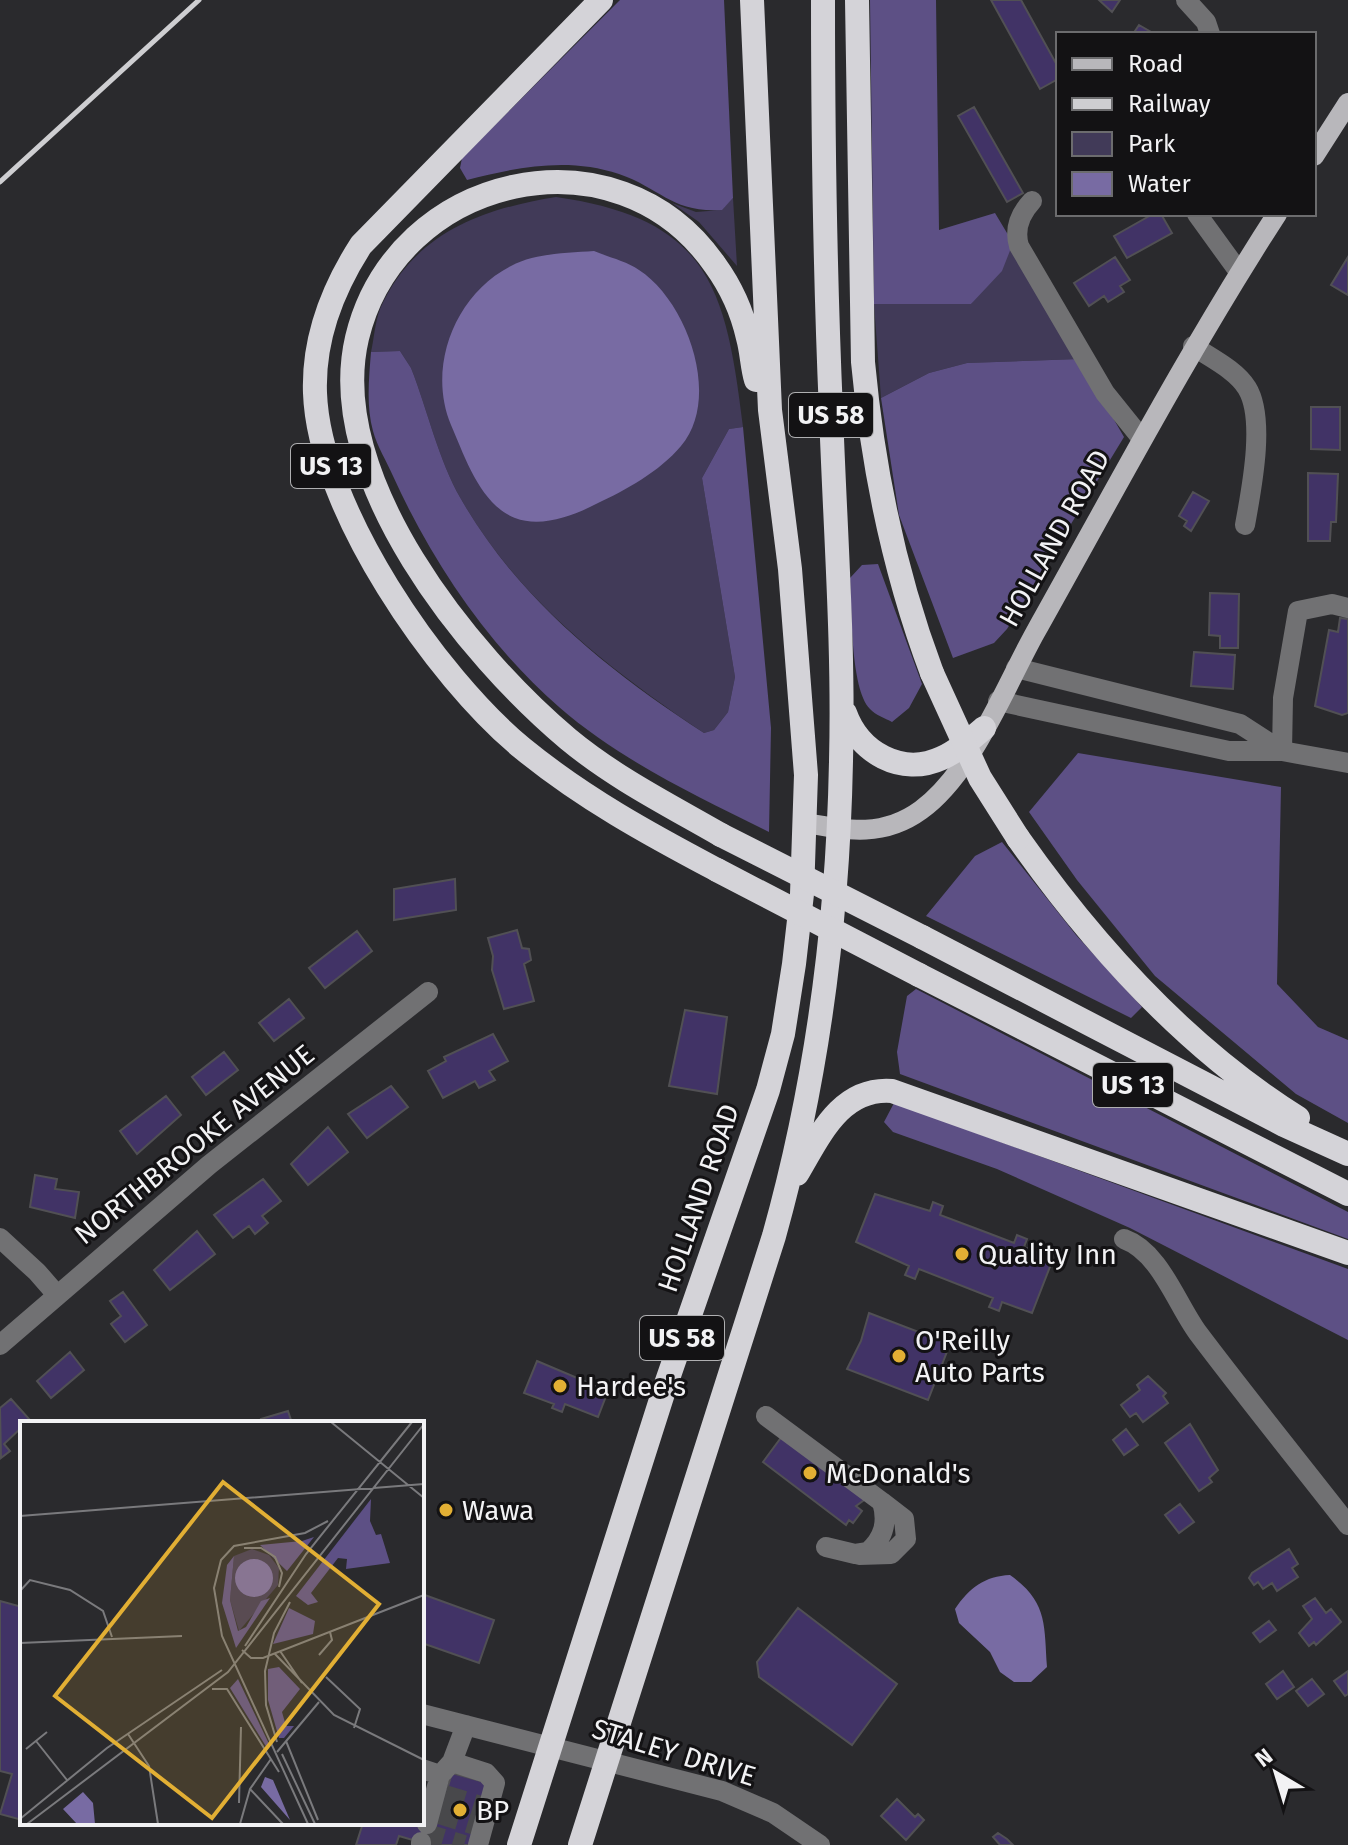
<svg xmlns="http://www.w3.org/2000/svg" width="1348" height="1845" viewBox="0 0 1348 1845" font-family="'Fira Sans',sans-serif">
<rect width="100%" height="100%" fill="#2a2a2d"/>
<path fill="#413a58" d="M556,197C710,219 726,288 743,427L729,429L702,478L735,677L728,712L714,730L704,733C610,670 518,599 461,499C438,459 428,411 411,368L400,351L371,352C374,339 375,322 380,309C413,234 481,209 556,197Z
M733,198L737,266L699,222L672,203L696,212L721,210Z
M1013,243L1079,359L967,363L929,373L881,398L874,304H971Z"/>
<path fill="#5d5085" d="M620,0H724L733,198L722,210C672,213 662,189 619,174C568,157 518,167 467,180L460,168L462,158Z
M870,0H936L939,230L995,213L1013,243L1002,271L971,304H874Z
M400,351L411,368C428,411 438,459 461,499C518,599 610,672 704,733L714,730L728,712L735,677L702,478L729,429L743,427L771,728L769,832C697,796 621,761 559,707C488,645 432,562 393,476C387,462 377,446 373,431C366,406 369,378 371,352Z
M1079,359L1124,437L1007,629L994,643L953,658L899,515L881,398L929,373L967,363Z
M878,564L922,684L909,708L892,722C885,718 875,715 870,709C850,688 852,608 850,578L862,565Z
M1078,753L1281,787L1277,984L1318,1027L1348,1040V1123L1296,1094L1155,976L1077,880L1029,812Z
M1002,842L1076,935L1142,1007L1131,1018L926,916L975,856Z
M916,989L1348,1212V1239L900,1074L897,1052L907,996Z
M894,1103L1348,1269V1340L1130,1228L997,1169L893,1132L884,1122Z"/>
<path fill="#786ba3" d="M594,251C608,257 626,261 639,270C687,301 722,398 681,446C659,472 626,490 596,504C573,516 541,528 515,518C480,504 465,457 451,425C427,368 454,295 511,266C535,253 567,253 594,251Z
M1010,1575C1048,1602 1044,1625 1047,1667L1031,1682H1014L1000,1672L990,1652L959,1623L955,1609C969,1588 985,1576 1010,1575Z"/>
<path fill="#413366" stroke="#515054" stroke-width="2" d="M991,0H1021L1058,67V79L1040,89Z
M1099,0H1120L1112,12Z
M1139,25L1153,33L1157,34H1133Z
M974,107L1023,193L1007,202L958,116Z
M1153,214H1161L1172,233L1127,258L1114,236Z
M1115,257L1130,280L1120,286L1124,292L1108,302L1104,296L1089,306L1074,283Z
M1348,257V295L1331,285Z
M1311,407H1340V450L1311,449Z
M1308,473L1338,474L1336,522H1331L1330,541H1308Z
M1193,492L1209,501L1191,531L1184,526L1187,521L1179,516Z
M1210,593L1239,594L1238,648H1220V636L1209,635Z
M1340,618L1348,619V713L1342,715L1315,706L1329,630L1338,632Z
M1194,652L1235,655L1233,689L1191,686Z
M455,879L456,910L394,920V889Z
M517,930L522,948L529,949L531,960L524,964L534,1001L504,1009L492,970L493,956L488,938Z
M357,931L372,951L325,988L309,968Z
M289,999L304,1018L274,1041L259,1023Z
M685,1010L727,1017L717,1094L669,1086Z
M493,1034L508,1061L489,1071L495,1080L479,1088L475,1081L443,1098L428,1071L446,1061L444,1057Z
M224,1052L238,1070L206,1095L192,1077Z
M391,1086L408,1107L367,1138L348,1114Z
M166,1096L181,1115L137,1154L120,1131Z
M328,1127L348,1152L308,1185L291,1164Z
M35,1175L57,1179L55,1189L79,1192L75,1218L30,1207Z
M263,1179L281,1201L262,1216L268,1223L255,1234L249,1226L233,1238L214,1215Z
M875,1194L930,1211L933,1202L943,1206L940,1215L988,1233L1014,1243L1017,1235L1027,1239L1024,1247L1053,1259L1032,1313L1002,1302L999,1311L989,1307L993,1298L919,1269L915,1279L905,1275L909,1266L856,1242Z
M197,1231L215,1254L170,1290L154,1270Z
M123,1292L147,1325L125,1342L111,1324L121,1316L110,1301Z
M869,1313L950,1344L928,1400L847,1369L861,1341Z
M70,1352L84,1370L51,1398L37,1381Z
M537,1361L608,1391L598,1417L565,1404L562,1412L552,1408L554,1404L524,1393Z
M1148,1376L1166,1393L1163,1396L1168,1403L1143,1422L1136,1413L1130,1417L1121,1405L1140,1390L1137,1385Z
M11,1399L30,1420L22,1423V1427L4,1444L10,1451L1,1458L0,1408Z
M288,1411L292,1423H262L261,1419Z
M1190,1424L1218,1470L1209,1478L1212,1482L1199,1491L1165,1443Z
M1126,1429L1138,1445L1124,1455L1113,1440Z
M783,1435L867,1498L856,1506L862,1511L853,1523L849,1520L846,1525L763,1462Z
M1180,1504L1194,1522L1179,1533L1165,1515Z
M1289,1549L1298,1564L1292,1568L1298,1577L1277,1591L1272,1583L1263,1589L1258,1582L1254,1585L1249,1578L1252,1573Z
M422,1594L494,1620L479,1663L422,1643Z
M1315,1598L1326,1613L1331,1609L1341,1622L1316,1645L1314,1642L1309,1646L1299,1633L1312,1619L1303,1606Z
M0,1601L22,1607V1820L0,1814L12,1774L0,1771Z
M798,1608L897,1684L852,1745L759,1677L757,1662Z
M1269,1621L1276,1630L1260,1642L1253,1633Z
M1283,1671L1294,1687L1277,1699L1266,1684Z
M1348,1671V1694L1345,1696L1334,1681Z
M1312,1679L1324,1694L1308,1706L1296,1691Z
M452,1773L488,1783L470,1845H430L399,1836L396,1845H356L363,1823L436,1826Z
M897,1799L915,1817L918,1814L924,1820L906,1840L881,1816Z
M998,1833L1007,1839L1013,1845H1000L993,1837Z"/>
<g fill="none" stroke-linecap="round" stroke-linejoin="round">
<path stroke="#48484b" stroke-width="20" stroke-dasharray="20 10" stroke-linecap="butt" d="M445,1795L481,1806
M439,1814L475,1825
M424,1833L464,1845"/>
<path stroke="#717173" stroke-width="20" d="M1186,0L1206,22L1210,34
M1032,201C1020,214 1014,229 1019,246L1105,393L1142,439
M1197,214L1239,272
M1193,346C1211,358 1236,370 1247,388C1266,419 1251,491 1245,525
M1016,668L1240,724L1282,751
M998,701L1229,751H1282L1348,763
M1282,751L1283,698L1298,611L1332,604L1348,608
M0,1238L37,1272L57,1295
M1124,1239C1160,1252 1176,1303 1198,1333C1247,1398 1298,1461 1348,1525
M0,1345L209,1165L428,992
M766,1416L882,1502C888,1522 884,1538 868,1552L855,1554L826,1547
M859,1555L891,1554L906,1539L904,1519L882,1502
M422,1714L722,1791L773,1813L820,1845
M452,1762L486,1773L495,1783L478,1845
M422,1769L440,1775L427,1824
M443,1772L452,1762L466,1725
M421,1845V1842"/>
<path stroke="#b8b7bb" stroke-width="20" d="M1314,156L1348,103
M806,823C849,831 884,837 921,810C972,773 1005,687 1035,633C1114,492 1189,350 1277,214"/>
<path stroke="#d4d3d8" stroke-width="24" d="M601,0L361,245C332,290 313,339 315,393C319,508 436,677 522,748C583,798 649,834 717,870
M857,0L863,362C873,470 894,572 932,673
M845,713C859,752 901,777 942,758C958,751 971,739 984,728
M721,835C669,805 615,778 568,739C469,656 324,478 357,338C396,174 617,123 715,265C731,287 742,311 748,338C752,352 752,367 756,380
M1018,838C1094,946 1185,1047 1298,1118
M922,937L1284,1125L1348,1154
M919,975L1348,1194
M797,1174C820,1135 841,1087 892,1091L1348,1253
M519,1845L665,1387L768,1090L783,1034L794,964L802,894L806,775L790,569L770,410L752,0
M580,1845L774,1236C817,1082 838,921 841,761C844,645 835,528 831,412C825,275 823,137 823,0"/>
<path stroke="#ceced1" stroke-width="5" d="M0,182L199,0"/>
<path stroke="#d4d3d8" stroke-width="24" d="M932,673L980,778L1018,838
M721,835L922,937
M717,870L919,975"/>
</g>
<g fill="#e2af34" stroke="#131214" stroke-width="3">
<circle cx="962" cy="1254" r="8"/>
<circle cx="899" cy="1356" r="8"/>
<circle cx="560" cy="1386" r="8"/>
<circle cx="810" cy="1473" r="8"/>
<circle cx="446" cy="1510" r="8"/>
<circle cx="460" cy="1810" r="8"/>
</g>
<g text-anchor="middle" stroke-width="6" stroke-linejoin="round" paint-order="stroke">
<g fill="#131214" stroke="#afafb1" stroke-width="2">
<rect x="789" y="393" width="84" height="44" rx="6"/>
<rect x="291" y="444" width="80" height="44" rx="6"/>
<rect x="1093" y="1063" width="80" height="44" rx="6"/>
<rect x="640" y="1316" width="84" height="44" rx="6"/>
</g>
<g font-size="26" font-weight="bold" fill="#f2f2f4">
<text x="831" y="424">US 58</text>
<text x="331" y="475">US 13</text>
<text x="1133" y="1094">US 13</text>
<text x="682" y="1347">US 58</text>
</g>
<g font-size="28" fill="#f2f2f4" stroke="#131214">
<text transform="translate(1054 538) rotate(-61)" y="10">HOLLAND ROAD</text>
<text transform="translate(194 1144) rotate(-39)" y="10">NORTHBROOKE AVENUE</text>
<text transform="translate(698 1198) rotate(-71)" y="10">HOLLAND ROAD</text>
<text transform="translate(674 1752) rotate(17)" y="10">STALEY DRIVE</text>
</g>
<g font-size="28" fill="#f2f2f4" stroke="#131214" text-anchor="start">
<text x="978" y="1264">Quality Inn</text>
<text x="915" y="1350">O'Reilly<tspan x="915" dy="32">Auto Parts</tspan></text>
<text x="576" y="1396">Hardee's</text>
<text x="826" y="1483">McDonald's</text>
<text x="462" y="1520">Wawa</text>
<text x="476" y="1820">BP</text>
</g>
</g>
<g transform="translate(20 1421)">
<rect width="404" height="404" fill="#2a2a2d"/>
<path d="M232,128L249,134L259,147L258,164L219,210L210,179L214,135Z" fill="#413a58"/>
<path d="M351,78L350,100L356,114L361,113L370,142L326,148L327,138L318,137L291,172L298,181L288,184L276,175ZM294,116L267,150L240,124L282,120ZM214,135L210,179L218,210L226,206L241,180L250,177L216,227L202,182L207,144ZM269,187L295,200L293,213L253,223ZM259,246L280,268L262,291L266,305H274L264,317H259L248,279V248ZM218,258L250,325L247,327L210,267Z" fill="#5d5085"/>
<path d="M215 157a19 19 0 1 1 38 0a19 19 0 1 1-38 0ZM245,356L253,359L270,399L241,366ZM63,371L73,382L75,403H57L43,388Z" fill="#786ba3"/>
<path fill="none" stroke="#7a7a7d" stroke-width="2" d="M311,1L404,77M0,95L404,63M224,127H241L255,136L262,152L259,166M0,170L10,159L50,169L83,190L92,216M0,222L162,215M225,225L286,133L392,1M222,229L231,237H243L404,174M260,230L282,262M255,233L314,294L404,339M299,234L312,219L310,211M306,256L340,288L334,307M192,268H207L259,351M108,313L129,345L138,403M16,320L47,359M266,320L298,399M257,321L246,284L245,250L254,212L270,181M6,328L27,311M257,331L299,281M262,333L295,403M230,368L263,403M219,382L221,306M0,398L87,327L202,249M7,403L208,251L404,3M220,403L230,368L251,338M288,403L202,215L194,167L201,139L214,125L285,112L308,100"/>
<path fill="#e2af34" fill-opacity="0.15" stroke="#e2af34" stroke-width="4" d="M203,61L359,183L192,397L35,275Z"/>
<rect width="404" height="404" fill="none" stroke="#f2f2f4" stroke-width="4"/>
</g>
<rect x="1056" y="32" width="260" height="184" fill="#131214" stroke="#6c6c6e" stroke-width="2"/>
<rect x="1072" y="58" width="40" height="12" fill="#b8b7bb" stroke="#6c6c6e" stroke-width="2"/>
<text x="1128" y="72" font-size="24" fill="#f2f2f4">Road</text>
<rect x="1072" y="98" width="40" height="12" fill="#ceced1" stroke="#6c6c6e" stroke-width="2"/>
<text x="1128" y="112" font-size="24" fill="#f2f2f4">Railway</text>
<rect x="1072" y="132" width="40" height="24" fill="#413a58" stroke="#6c6c6e" stroke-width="2"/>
<text x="1128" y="152" font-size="24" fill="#f2f2f4">Park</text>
<rect x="1072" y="172" width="40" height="24" fill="#786ba3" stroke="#6c6c6e" stroke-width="2"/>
<text x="1128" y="192" font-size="24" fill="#f2f2f4">Water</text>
<g transform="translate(1276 1773) rotate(322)" stroke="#131214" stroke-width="6" paint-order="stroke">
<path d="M0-6L14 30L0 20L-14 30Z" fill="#f2f2f4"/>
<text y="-12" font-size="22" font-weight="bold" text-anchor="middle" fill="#f2f2f4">N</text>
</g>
</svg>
